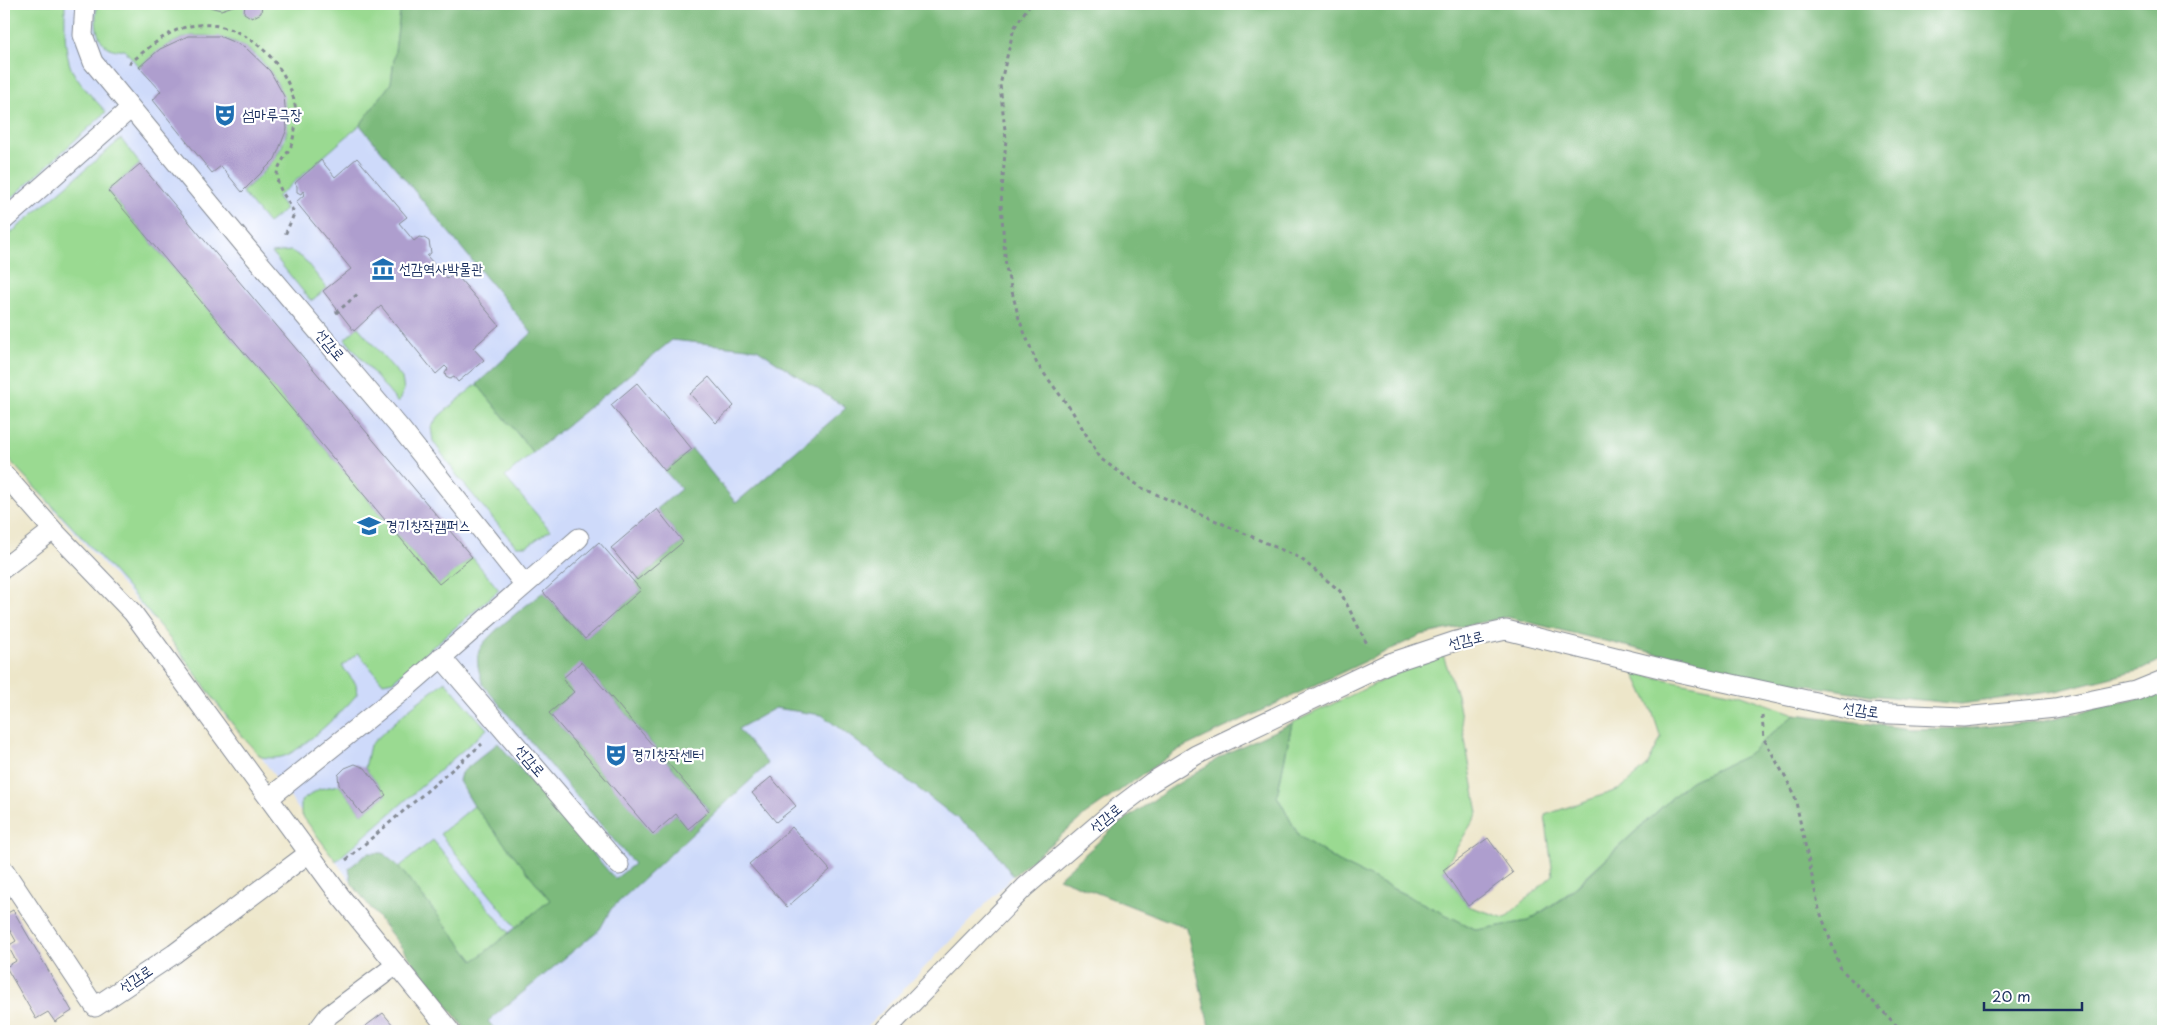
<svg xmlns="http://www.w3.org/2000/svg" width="2167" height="1035" viewBox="0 0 2167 1035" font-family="'Playpen Sans','Poor Story',sans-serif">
<rect width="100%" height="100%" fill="#fff"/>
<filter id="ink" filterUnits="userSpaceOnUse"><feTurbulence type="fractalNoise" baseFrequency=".02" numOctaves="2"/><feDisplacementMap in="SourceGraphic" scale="10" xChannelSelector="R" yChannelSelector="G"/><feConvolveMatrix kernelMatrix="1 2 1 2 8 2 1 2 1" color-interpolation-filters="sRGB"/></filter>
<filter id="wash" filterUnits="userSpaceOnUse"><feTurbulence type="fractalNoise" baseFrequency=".0096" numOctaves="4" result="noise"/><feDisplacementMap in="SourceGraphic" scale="20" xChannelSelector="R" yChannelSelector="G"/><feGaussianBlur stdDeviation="1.12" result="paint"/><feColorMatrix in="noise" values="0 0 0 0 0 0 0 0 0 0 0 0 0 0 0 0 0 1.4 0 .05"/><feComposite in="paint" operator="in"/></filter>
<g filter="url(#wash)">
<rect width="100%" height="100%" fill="#ede6c9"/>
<path fill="#cedafa" d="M4,4H401L360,125L532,333L533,453L672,340L757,349L846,408L736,503L692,449L665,471L681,489L657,510L683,542L637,580L641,590L585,639L738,729L775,708L822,715L988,842L1013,876L863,1031H467L352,884L261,757L226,717L166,634L4,454Z"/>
<path fill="#9ada91" stroke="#5a8478" d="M4,4H65C65,23 64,43 69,62C73,79 95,99 106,112L4,205Z
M97,4H401L391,83L360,125L277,197L286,209L268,223L242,192C260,177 285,153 287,128C289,82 253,36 206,36C200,36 192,35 187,37C168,43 154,54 139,67L125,50C96,53 94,25 97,4Z
M121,139L140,164L108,191L439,584L472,557L499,590L393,681L383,683L358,653L342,666L356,684L357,694C348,707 302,749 287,755C278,759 271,758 261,757C225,720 199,675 166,634C117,572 58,513 4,454V239Z
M291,251L303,258L327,288L311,301L272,253Z
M358,327L402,378L404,390L398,403L345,339Z
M477,384L533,453L505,477L550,530L527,546H516L458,477L433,441L431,427L439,416Z
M1443,655L1457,695L1478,813L1443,870L1468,906L1505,918L1553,875L1545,815L1620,789L1647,766L1661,738L1652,711L1634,673L1739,694L1795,714L1744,757L1689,782L1566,895L1528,921L1477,930L1339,862L1299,836L1277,796L1292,723L1407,669Z
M445,681L487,729L336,861L301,814V801L319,789L339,785L362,814L386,795L365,768L370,745L409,709Z
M474,806L550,900L516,927L440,834Z
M433,840L509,933L474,961L399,867Z"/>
<path fill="#7bba7b" stroke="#4b746c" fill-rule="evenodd" d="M401,4H2163V659L2141,670L2056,691L1961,704L1871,695L1748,676L1507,617L1421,635L1178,750L1086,814L1013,876L988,842L822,715L775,708L738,729L768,764L611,909L600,929L488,1021L496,1031H467L352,884L349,868L368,853H383L399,867L474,961L550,900L474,806L459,781L461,773L498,743L615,879L634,864L483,685C480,674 475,662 479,651C485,635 529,604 543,592L585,639L641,590L634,583L683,542L657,509L681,489L665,471L692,449L736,503L846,408L757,349L672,340L533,453L477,384L532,333L360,125L391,83ZM581,662L709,810L689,829L676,814L653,833L549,713L574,692Z
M2163,693V1031H1210L1187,928L1059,878L1117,825L1168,790L1227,753L1292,723L1277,796L1299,836L1339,862L1477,930L1528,921L1566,896L1689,782L1744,757L1795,714L1910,729L1974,728L2041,721Z"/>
<g id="blocks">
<path fill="#ae9ece" d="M198,4H239L221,10Z
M245,4H262L261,13L252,18L244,13Z
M188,36H219L245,47L270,71L284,96L287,129L275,159L242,192L221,166L212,173L153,100L161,91L139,67L160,49Z
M357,158L407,217L399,223L414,241L419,237L424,238L429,241L431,253L427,256L447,279L454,272L499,325L473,348L484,360L458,382L454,377L450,379L446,377L445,373L448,369L445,366L436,374L381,306L354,331L323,291L351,269L296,202L305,194L303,191L301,194L297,192V186L295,183L321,160L335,177Z
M140,164L472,557L439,584L108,191Z
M709,377L734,406L716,423L690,394Z
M637,383L692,449L665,471L611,405Z
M657,509L683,542L637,580L611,548Z
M599,542L641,590L585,639L543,592Z
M581,662L709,811L688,829L676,814L653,834L549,713L574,692L562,679Z
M355,764L365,768L386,795L362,814L339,785L338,775L345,768Z
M771,777L796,806L776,822L752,793Z
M792,827L830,870L787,907L749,864Z
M1488,838L1513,873L1468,906L1443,870Z
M13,910L72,1011L55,1022L48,1012L36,1019L6,967L16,961L8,946L16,941L4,920V915Z
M383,1013L398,1031H359Z"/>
</g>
</g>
<g filter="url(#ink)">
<use href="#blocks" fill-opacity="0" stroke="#848a94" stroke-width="1"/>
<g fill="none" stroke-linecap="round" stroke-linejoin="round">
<defs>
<path id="service" d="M85,4L83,35L93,62L247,248L401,429L525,585
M4,220L131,108
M4,474L53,530L133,613L341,897L450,1031
M4,568L53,530
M441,657L619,865
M269,798L404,690L579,538
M4,870L95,1007L174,954L309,853
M317,1031L329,1015L396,965
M885,1031L1025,887L1115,810L1152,782L1196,755L1387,664L1456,641L1506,630L1668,670L1866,713L1963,717L2055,708L2136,691L2163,680"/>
</defs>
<use href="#service" stroke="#848a94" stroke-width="21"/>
<path stroke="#848a94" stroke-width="3" stroke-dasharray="4 4" stroke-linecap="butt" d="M1030,4L1014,28L1000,85L1006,139L1001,204L1006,268L1019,319L1037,364L1072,411L1101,459L1142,488L1300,558L1340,591L1367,644
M129,64C147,49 166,31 190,26C241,16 291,63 296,112C297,123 294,136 291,146C287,156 276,166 277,177C278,191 290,201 294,214L285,235
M336,313L360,292
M1762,716L1764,739L1794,793L1819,909L1841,969L1902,1031
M346,860L482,744"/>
<use href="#service" stroke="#fff" stroke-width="19"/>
</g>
</g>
<defs>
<symbol id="theatre-bare" viewBox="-9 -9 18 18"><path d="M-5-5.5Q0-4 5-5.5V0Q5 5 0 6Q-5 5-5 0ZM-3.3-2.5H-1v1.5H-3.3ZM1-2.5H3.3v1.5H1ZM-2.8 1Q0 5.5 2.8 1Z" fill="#1f6fb2" stroke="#fff" stroke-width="2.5" paint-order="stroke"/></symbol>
<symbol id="museum-bare" viewBox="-9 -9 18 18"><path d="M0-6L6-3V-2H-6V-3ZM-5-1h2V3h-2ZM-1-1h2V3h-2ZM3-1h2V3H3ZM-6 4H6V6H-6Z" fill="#1f6fb2" stroke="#fff" stroke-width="2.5" paint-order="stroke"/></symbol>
<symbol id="university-bare" viewBox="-9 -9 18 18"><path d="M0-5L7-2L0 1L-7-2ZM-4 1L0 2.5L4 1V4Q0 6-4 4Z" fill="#1f6fb2" stroke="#fff" stroke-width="2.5" paint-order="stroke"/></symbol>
</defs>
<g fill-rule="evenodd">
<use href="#theatre-bare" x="209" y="99" width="32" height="32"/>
<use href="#museum-bare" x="367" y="253" width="32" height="32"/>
<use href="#university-bare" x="353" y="510" width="32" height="32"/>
<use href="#theatre-bare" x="600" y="739" width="32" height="32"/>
</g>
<g text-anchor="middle" stroke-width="4.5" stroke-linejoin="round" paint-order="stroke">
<g font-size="15" fill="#1b2f5e" stroke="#fff" text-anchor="start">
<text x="242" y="120">섬마루극장</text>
<text x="399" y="274">선감역사박물관</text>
<text x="386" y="531">경기창작캠퍼스</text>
<text x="632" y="760">경기창작센터</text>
</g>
<g font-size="15" fill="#1b2f5e" stroke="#fff">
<text transform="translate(330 345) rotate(50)" y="5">선감로</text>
<text transform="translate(1466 640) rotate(-14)" y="5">선감로</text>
<text transform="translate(1861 710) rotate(8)" y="5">선감로</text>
<text transform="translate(530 761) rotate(49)" y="5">선감로</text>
<text transform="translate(1106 818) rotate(-40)" y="5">선감로</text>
<text transform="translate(136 979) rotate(-34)" y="5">선감로</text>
</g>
</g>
<rect width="2167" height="1035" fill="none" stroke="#fff" stroke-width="20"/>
<path d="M1984 1002v8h98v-8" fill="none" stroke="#1b2f5e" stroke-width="2.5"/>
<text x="1992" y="1002" font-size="15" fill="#1b2f5e" stroke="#ffffff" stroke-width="4" paint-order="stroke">20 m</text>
</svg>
